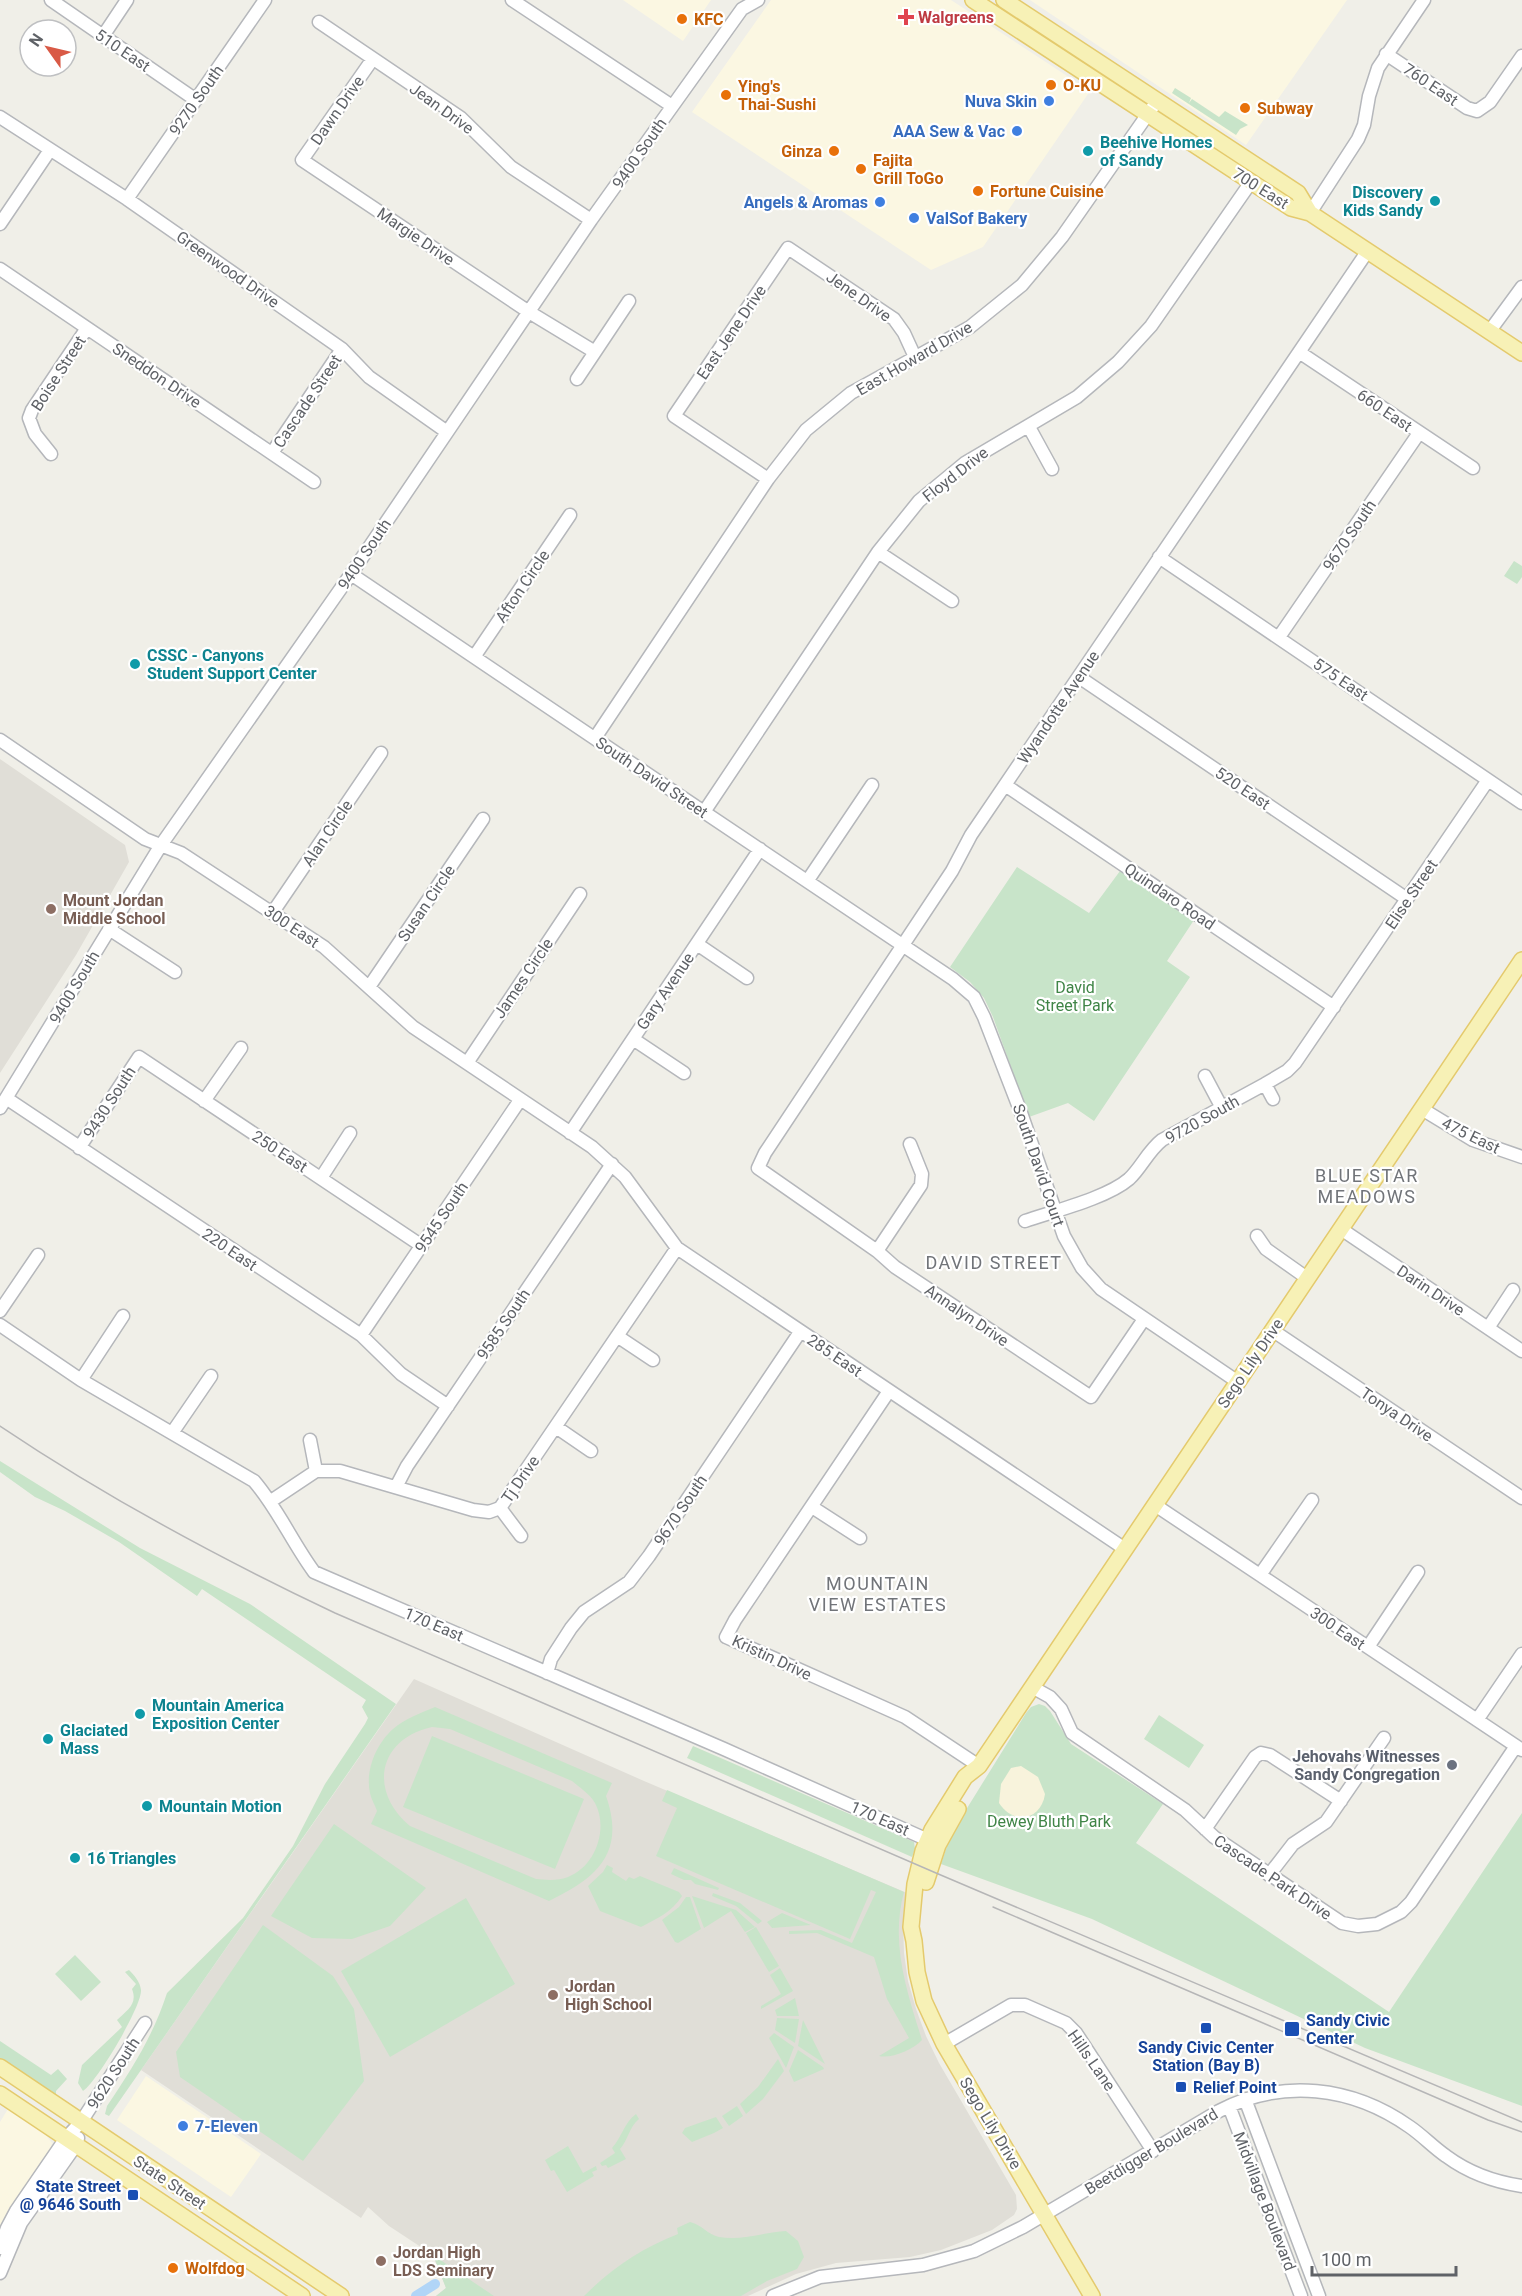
<svg xmlns="http://www.w3.org/2000/svg" width="1522" height="2296" viewBox="0 0 1522 2296" font-family="Roboto,sans-serif">
<rect width="100%" height="100%" fill="#f0efe8"/>
<path fill="#fbf7e2" d="M623,0H711L683,41Z
M771,0H951L1090,91L983,247L931,270L692,112Z
M1030,0H1347L1246,145Z
M146,2076L261,2154L231,2197L117,2120Z
M8,2109L45,2134L52,2143L50,2150L20,2195L0,2234V2122Z"/>
<path fill="#e0ded7" d="M0,759L125,845L129,862L76,955L0,1073Z
M414,1679L644,1781L907,1893L903,1922L904,1953L908,1981L916,2009L926,2036L939,2063L1016,2195L1017,2209L1014,2215L992,2230L941,2250L910,2257L836,2263L796,2274L748,2296H436L446,2288L433,2255L389,2226L368,2207L361,2218L141,2070Z"/>
<path fill="#c8e4c9" fill-rule="evenodd" d="M1175,88L1191,98L1189,103L1192,99L1219,117L1225,111L1248,125L1240,129L1236,135L1172,93Z
M1514,561L1522,566V577L1517,584L1504,576Z
M1017,867L1089,913L1120,871L1194,920L1167,961L1190,977L1094,1121L1068,1103L1029,1117L993,1017L984,998L970,982L950,967Z
M0,1461L140,1548L250,1604L396,1704L109,2116L105,2114L107,2106C132,2069 153,2036 167,1993L243,1918L293,1846L325,1784L365,1724L368,1718L362,1707L366,1700L202,1589L197,1596L119,1542L65,1511L35,1497L0,1472Z
M1039,1704L1045,1706L1050,1711L1071,1744L1163,1804L1136,1843L1389,2012L1522,1813V2106L1365,2048L1092,1919L941,1864L951,1834L1026,1713L1031,1707Z
M435,1707L612,1783L606,1796C626,1853 597,1878 549,1901L371,1824L377,1811C375,1805 371,1799 370,1793C365,1771 376,1744 393,1729C404,1719 421,1713 435,1707ZM432,1727L450,1729L572,1781C579,1787 590,1794 595,1803C609,1829 595,1867 568,1877C557,1881 547,1880 536,1879L410,1826C368,1791 378,1739 432,1727Z
M1159,1715L1204,1745L1189,1768L1144,1739Z
M432,1736L584,1799L555,1869L403,1807Z
M693,1746L914,1842L915,1849L912,1857L687,1758Z
M667,1790L904,1892C890,1943 907,1992 922,2040C913,2050 891,2059 879,2056L909,2038L887,1999L874,1957L817,1933L789,1934V1931L821,1930L852,1943L876,1892L871,1890L850,1939L656,1856L677,1808L662,1801Z
M334,1824L426,1888L390,1926L352,1939L312,1938L271,1916Z
M607,1865L613,1868L612,1872L626,1881L629,1877L634,1879L640,1876L679,1892L682,1896C672,1912 658,1918 641,1927L600,1911L588,1886L603,1872Z
M674,1868L719,1888L718,1890L695,1884L691,1880H684L671,1874Z
M713,1893L740,1903L762,1921L758,1924L736,1906L712,1896Z
M692,1896L736,1910L755,1927L745,1932L731,1911L704,1928Z
M686,1897H690L701,1929L678,1943L675,1942L662,1920L679,1907Z
M466,1898L515,1984L390,2057L341,1971Z
M782,1913L811,1925L772,1928L767,1922Z
M263,1925L333,1976L354,2009L364,2081L303,2161L180,2077L176,2052Z
M756,1927L779,1966L769,1972L746,1933Z
M75,1955L101,1982L81,2001L55,1974Z
M780,1968L793,1991L761,2009V2006L781,1994L770,1975Z
M129,1970C135,1976 140,1982 141,1990C142,2007 96,2083 83,2091L78,2083L82,2065L122,2027L117,2020C127,2010 138,2004 132,1989L136,1984L125,1972Z
M795,1998L799,2016H777L775,2010Z
M777,2018L799,2019L795,2043L775,2030Z
M803,2020L825,2064L798,2046Z
M774,2033L794,2047L786,2068L769,2038Z
M0,2041L51,2075L58,2069L67,2079L56,2091V2095L0,2058Z
M798,2050L823,2067L824,2069L794,2082L789,2071Z
M778,2059L784,2071L763,2099L746,2114L740,2104L758,2087Z
M737,2106L743,2116L729,2126L722,2116Z
M636,2114L639,2119C629,2127 628,2140 620,2149L626,2159L608,2168L606,2165L602,2166L600,2163L615,2153L612,2148C622,2137 624,2123 636,2114Z
M716,2117L723,2128L714,2133L692,2142L682,2133L685,2128Z
M568,2146L583,2173L596,2166L597,2170L592,2172L594,2176L567,2192L554,2170L551,2171L545,2160Z
M690,2222C701,2224 708,2235 719,2237C742,2241 764,2232 786,2231L798,2241L804,2257L797,2269L767,2281L741,2296H584C612,2268 642,2248 678,2234L677,2228Z
M433,2255L494,2296H436L446,2288Z"/>
<path fill="#f8f3dc" d="M1021,1766L1038,1777L1045,1794C1041,1821 1013,1825 999,1803L1001,1784L1011,1768Z"/>
<g fill="none" stroke-linecap="round" stroke-linejoin="round">
<path stroke="#b1d5f7" stroke-width="10" d="M416,2296L435,2284"/>
<defs>
<path id="minor" d="M51,0L196,100
M512,0L672,106
M319,22L461,118L511,167L591,220
M103,36L127,0
M1386,54L1467,108L1477,111L1490,102L1522,56
M372,60L302,160L529,312L595,352
M0,117L127,199L342,349L369,377L447,432
M127,199L265,0
M1310,213L1358,139L1364,125L1369,96L1378,68L1424,0
M0,224L50,150
M0,269L314,482
M1489,332L1522,287
M1299,352L1473,468
M577,379L629,301
M1029,427L1052,469
M272,453L342,349
M51,454L35,434L29,418L32,410L87,328
M768,479L674,416L788,248L894,319L904,333L915,357
M878,552L952,601
M1159,557L1522,803
M351,574C551,709 752,845 953,979L974,997L984,1017L1020,1110L1064,1236L1082,1268L1101,1289L1238,1382
M1279,637L1419,433
M474,657L570,515
M1079,677L1407,899
M595,738L768,479L806,430L851,393L970,327L1022,285L1062,237L1157,101
M0,740L145,839L181,853L324,947L413,1027L592,1147L625,1177L677,1248L1125,1549
M1005,785L1334,1007
M704,812L878,552L919,501L965,463L1077,397L1118,362L1151,326L1251,182
M808,880L872,785
M273,912L381,753
M109,929L175,972
M697,944L747,978
M369,987L483,819
M633,1039L684,1073
M467,1063L580,894
M1205,1076L1222,1108
M1265,1084L1273,1099
M6,1098L361,1335L401,1374L448,1406
M204,1101L241,1048
M0,1108L161,845L351,574L591,220L742,9L758,0
M1422,1109L1473,1140L1522,1157
M570,1133L760,849
M79,1148L139,1057L422,1246
M321,1178L350,1133
M1025,1221C1054,1211 1107,1198 1129,1179C1141,1168 1148,1151 1162,1140L1265,1084L1287,1071L1295,1063L1488,780
M1341,1229L1522,1351
M1257,1236L1266,1249L1307,1278
M877,1251L921,1185L922,1174L910,1144
M0,1311L38,1255
M1144,1319L1091,1397L895,1267L877,1251L758,1168L765,1153L952,871L971,835L1367,252
M0,1325L81,1380L254,1481C278,1509 292,1542 314,1572L724,1749L928,1840
M1488,1328L1513,1290
M1272,1330L1522,1498
M361,1335L520,1100
M617,1336L653,1360
M81,1380L123,1316
M889,1391L735,1620L726,1637L905,1717L979,1766
M556,1427L591,1451
M172,1433L211,1376
M310,1440L316,1471
M396,1487L407,1466L612,1164
M271,1501L316,1471H340L473,1510L489,1512L500,1508L677,1248
M1155,1505L1522,1750
M812,1507L860,1538
M500,1508L521,1536
M1260,1575L1312,1500
M1368,1647L1418,1572
M547,1673L551,1659L571,1628L584,1612L629,1582L649,1556L800,1332
M1032,1687L1050,1697L1061,1709L1072,1733L1185,1810L1214,1837L1342,1923L1358,1926L1377,1924L1401,1912L1411,1902L1516,1746
M1477,1720L1522,1654
M1205,1829L1255,1757L1261,1753L1270,1755L1341,1801
M1269,1875L1293,1844L1326,1822L1384,1738
M944,2044L1011,2005H1025L1066,2023L1076,2033L1153,2151
M1245,2099L1319,2296
M1229,2106L1301,2296
M0,2248L7,2228L16,2211L66,2138L81,2122L145,2023
M0,2273L21,2223L76,2145L78,2138
M773,2296L820,2277L923,2265L974,2251L1023,2227L1219,2111C1282,2078 1352,2086 1410,2127C1423,2136 1433,2147 1446,2156C1469,2173 1494,2182 1522,2186"/>
<path id="major" d="M973,0L1291,208L1310,213L1522,353
M1004,0L1298,193L1310,213
M926,1882L938,1845L958,1809
M0,2067L341,2296
M0,2094L302,2296
M1092,2296L944,2044L924,2001L917,1972L914,1941L911,1927L915,1884L923,1851L932,1830L965,1777L979,1766L1522,960"/>
</defs>
<use href="#minor" stroke="#b5b7bb" stroke-width="15"/>
<use href="#major" stroke="#e4ca6d" stroke-width="18"/>
<use href="#minor" stroke="#fff" stroke-width="12"/>
<use href="#major" stroke="#f7f1b6" stroke-width="15"/>
<path stroke="#b6b6b7" stroke-width="1.5" d="M0,1426C107,1498 219,1558 335,1613L936,1873L1522,2122
M993,1907L1377,2072L1488,2120L1522,2132"/>
</g>
<path fill="#e0444e" stroke="#fff" stroke-width="2" d="M903 8h6v6h6v6h-6v6h-6v-6h-6v-6h6z"/>
<g fill="#e8710a" stroke="#fff" stroke-width="2">
<circle cx="682" cy="19" r="6"/>
<circle cx="1051" cy="85" r="6"/>
<circle cx="726" cy="95" r="6"/>
<circle cx="1245" cy="108" r="6"/>
<circle cx="834" cy="151" r="6"/>
<circle cx="861" cy="169" r="6"/>
<circle cx="978" cy="191" r="6"/>
<circle cx="173" cy="2268" r="6"/>
</g>
<g fill="#3f7fe0" stroke="#fff" stroke-width="2">
<circle cx="1049" cy="101" r="6"/>
<circle cx="1017" cy="131" r="6"/>
<circle cx="880" cy="202" r="6"/>
<circle cx="914" cy="218" r="6"/>
<circle cx="183" cy="2126" r="6"/>
</g>
<g fill="#0f9aa8" stroke="#fff" stroke-width="2">
<circle cx="1088" cy="151" r="6"/>
<circle cx="1435" cy="201" r="6"/>
<circle cx="135" cy="664" r="6"/>
<circle cx="140" cy="1714" r="6"/>
<circle cx="48" cy="1739" r="6"/>
<circle cx="147" cy="1806" r="6"/>
<circle cx="75" cy="1858" r="6"/>
</g>
<g fill="#8d6e63" stroke="#fff" stroke-width="2">
<circle cx="51" cy="909" r="6"/>
<circle cx="553" cy="1995" r="6"/>
<circle cx="381" cy="2261" r="6"/>
</g>
<circle fill="#6b7280" stroke="#fff" stroke-width="2" cx="1452" cy="1765" r="6"/>
<g fill="#1a4fb4" stroke="#fff" stroke-width="2">
<rect x="1200" y="2022" width="12" height="12" rx="3"/>
<rect x="1284" y="2021" width="16" height="16" rx="3"/>
<rect x="1175" y="2081" width="12" height="12" rx="3"/>
<rect x="127" y="2189" width="12" height="12" rx="3"/>
</g>
<g text-anchor="middle" stroke-width="4.5" stroke-linejoin="round" paint-order="stroke">
<g font-size="16" font-weight="bold" fill="#be3a42" stroke="#fff" text-anchor="start">
<text x="918" y="23">Walgreens</text>
</g>
<g font-size="16" font-weight="bold" fill="#c56008" stroke="#fff" text-anchor="start">
<text x="694" y="25">KFC</text>
<text x="1063" y="91">O-KU</text>
<text x="738" y="92">Ying's<tspan x="738" dy="18">Thai-Sushi</tspan></text>
<text x="1257" y="114">Subway</text>
<text x="822" y="157" text-anchor="end">Ginza</text>
<text x="873" y="166">Fajita<tspan x="873" dy="18">Grill ToGo</tspan></text>
<text x="990" y="197">Fortune Cuisine</text>
<text x="185" y="2274">Wolfdog</text>
</g>
<g font-size="16" fill="#5f6267" stroke="#fff">
<text transform="translate(123 50) rotate(34)" y="6">510 East</text>
<text transform="translate(1431 84) rotate(34)" y="6">760 East</text>
<text transform="translate(196 100) rotate(-55)" y="6">9270 South</text>
<text transform="translate(442 108) rotate(36)" y="6">Jean Drive</text>
<text transform="translate(337 110) rotate(-55)" y="6">Dawn Drive</text>
<text transform="translate(639 153) rotate(-55)" y="6">9400 South</text>
<text transform="translate(1261 188) rotate(32)" y="6">700 East</text>
<text transform="translate(416 236) rotate(34)" y="6">Margie Drive</text>
<text transform="translate(228 269) rotate(35)" y="6">Greenwood Drive</text>
<text transform="translate(859 296) rotate(35)" y="6">Jene Drive</text>
<text transform="translate(731 332) rotate(-56)" y="6">East Jene Drive</text>
<text transform="translate(914 358) rotate(-30)" y="6">East Howard Drive</text>
<text transform="translate(58 373) rotate(-57)" y="6">Boise Street</text>
<text transform="translate(157 375) rotate(34)" y="6">Sneddon Drive</text>
<text transform="translate(307 401) rotate(-56)" y="6">Cascade Street</text>
<text transform="translate(1385 410) rotate(34)" y="6">660 East</text>
<text transform="translate(955 474) rotate(-38)" y="6">Floyd Drive</text>
<text transform="translate(1349 535) rotate(-56)" y="6">9670 South</text>
<text transform="translate(364 554) rotate(-56)" y="6">9400 South</text>
<text transform="translate(522 586) rotate(-56)" y="6">Afton Circle</text>
<text transform="translate(1341 679) rotate(34)" y="6">575 East</text>
<text transform="translate(1058 707) rotate(-56)" y="6">Wyandotte Avenue</text>
<text transform="translate(652 777) rotate(34)" y="6">South David Street</text>
<text transform="translate(1243 788) rotate(34)" y="6">520 East</text>
<text transform="translate(327 833) rotate(-56)" y="6">Alan Circle</text>
<text transform="translate(1411 894) rotate(-56)" y="6">Elise Street</text>
<text transform="translate(1170 896) rotate(34)" y="6">Quindaro Road</text>
<text transform="translate(426 903) rotate(-56)" y="6">Susan Circle</text>
<text transform="translate(292 926) rotate(34)" y="6">300 East</text>
<text transform="translate(523 978) rotate(-56)" y="6">James Circle</text>
<text transform="translate(74 987) rotate(-59)" y="6">9400 South</text>
<text transform="translate(665 991) rotate(-56)" y="6">Gary Avenue</text>
<text transform="translate(109 1102) rotate(-57)" y="6">9430 South</text>
<text transform="translate(1202 1119) rotate(-29)" y="6">9720 South</text>
<text transform="translate(1471 1135) rotate(26)" y="6">475 East</text>
<text transform="translate(280 1151) rotate(33)" y="6">250 East</text>
<text transform="translate(1039 1165) rotate(71)" y="6">South David Court</text>
<text transform="translate(441 1217) rotate(-56)" y="6">9545 South</text>
<text transform="translate(230 1249) rotate(34)" y="6">220 East</text>
<text transform="translate(1431 1290) rotate(34)" y="6">Darin Drive</text>
<text transform="translate(967 1315) rotate(34)" y="6">Annalyn Drive</text>
<text transform="translate(503 1324) rotate(-56)" y="6">9585 South</text>
<text transform="translate(835 1355) rotate(34)" y="6">285 East</text>
<text transform="translate(1250 1363) rotate(-56)" y="6">Sego Lily Drive</text>
<text transform="translate(1397 1414) rotate(34)" y="6">Tonya Drive</text>
<text transform="translate(520 1479) rotate(-55)" y="6">Tj Drive</text>
<text transform="translate(680 1510) rotate(-56)" y="6">9670 South</text>
<text transform="translate(434 1624) rotate(23)" y="6">170 East</text>
<text transform="translate(1338 1628) rotate(34)" y="6">300 East</text>
<text transform="translate(772 1657) rotate(25)" y="6">Kristin Drive</text>
<text transform="translate(880 1818) rotate(24)" y="6">170 East</text>
<text transform="translate(1273 1877) rotate(34)" y="6">Cascade Park Drive</text>
<text transform="translate(1092 2060) rotate(55)" y="6">Hills Lane</text>
<text transform="translate(113 2073) rotate(-57)" y="6">9620 South</text>
<text transform="translate(991 2123) rotate(59)" y="6">Sego Lily Drive</text>
<text transform="translate(1151 2151) rotate(-31)" y="6">Beetdigger Boulevard</text>
<text transform="translate(170 2182) rotate(34)" y="6">State Street</text>
<text transform="translate(1265 2201) rotate(69)" y="6">Midvillage Boulevard</text>
</g>
<g font-size="16" font-weight="bold" fill="#366cbe" stroke="#fff" text-anchor="end">
<text x="1037" y="107">Nuva Skin</text>
<text x="1005" y="137">AAA Sew &amp; Vac</text>
<text x="868" y="208">Angels &amp; Aromas</text>
<text x="926" y="224" text-anchor="start">ValSof Bakery</text>
<text x="195" y="2132" text-anchor="start">7-Eleven</text>
</g>
<g font-size="16" font-weight="bold" fill="#0d838f" stroke="#fff" text-anchor="start">
<text x="1100" y="148">Beehive Homes<tspan x="1100" dy="18">of Sandy</tspan></text>
<text x="1423" y="198" text-anchor="end">Discovery<tspan x="1423" dy="18">Kids Sandy</tspan></text>
<text x="147" y="661">CSSC - Canyons<tspan x="147" dy="18">Student Support Center</tspan></text>
<text x="152" y="1711">Mountain America<tspan x="152" dy="18">Exposition Center</tspan></text>
<text x="60" y="1736">Glaciated<tspan x="60" dy="18">Mass</tspan></text>
<text x="159" y="1812">Mountain Motion</text>
<text x="87" y="1864">16 Triangles</text>
</g>
<g font-size="16" font-weight="bold" fill="#785e54" stroke="#fff" text-anchor="start">
<text x="63" y="906">Mount Jordan<tspan x="63" dy="18">Middle School</tspan></text>
<text x="565" y="1992">Jordan<tspan x="565" dy="18">High School</tspan></text>
<text x="393" y="2258">Jordan High<tspan x="393" dy="18">LDS Seminary</tspan></text>
</g>
<g font-size="16" fill="#408547" stroke="#fff">
<text x="1075" y="993">David<tspan x="1075" dy="18">Street Park</tspan></text>
<text x="1049" y="1827">Dewey Bluth Park</text>
</g>
<g font-size="16" font-weight="bold" fill="#5b616d" stroke="#fff" text-anchor="end">
<text x="1440" y="1762">Jehovahs Witnesses<tspan x="1440" dy="18">Sandy Congregation</tspan></text>
</g>
<g font-size="16" font-weight="bold" fill="#164399" stroke="#fff" text-anchor="start">
<text x="1306" y="2026">Sandy Civic<tspan x="1306" dy="18">Center</tspan></text>
<text x="1206" y="2053" text-anchor="middle">Sandy Civic Center<tspan x="1206" dy="18">Station (Bay B)</tspan></text>
<text x="1193" y="2093">Relief Point</text>
<text x="121" y="2192" text-anchor="end">State Street<tspan x="121" dy="18">@ 9646 South</tspan></text>
</g>
<g font-size="18" letter-spacing="1.5" fill="#717479" stroke="#fff">
<text x="1367" y="1182">BLUE STAR<tspan x="1367" dy="21">MEADOWS</tspan></text>
<text x="994" y="1269">DAVID STREET</text>
<text x="878" y="1590">MOUNTAIN<tspan x="878" dy="21">VIEW ESTATES</tspan></text>
</g>
</g>
<g transform="translate(48 48) rotate(304)"><circle r="28" fill="#ffffff" stroke="#bfc0c2" stroke-width="1.5"/>
<path d="M0-4.5L10 22L0 15L-10 22Z" fill="#d95a46"/>
<text y="-9" font-size="16" font-weight="bold" text-anchor="middle" fill="#5f6267">N</text>
</g>
<path d="M1312 2266v9h144v-9" fill="none" stroke="#5f6267" stroke-width="3"/>
<text x="1321" y="2266" font-size="18" fill="#5f6267" stroke="#ffffff" stroke-width="4.5" paint-order="stroke">100 m</text>
</svg>
